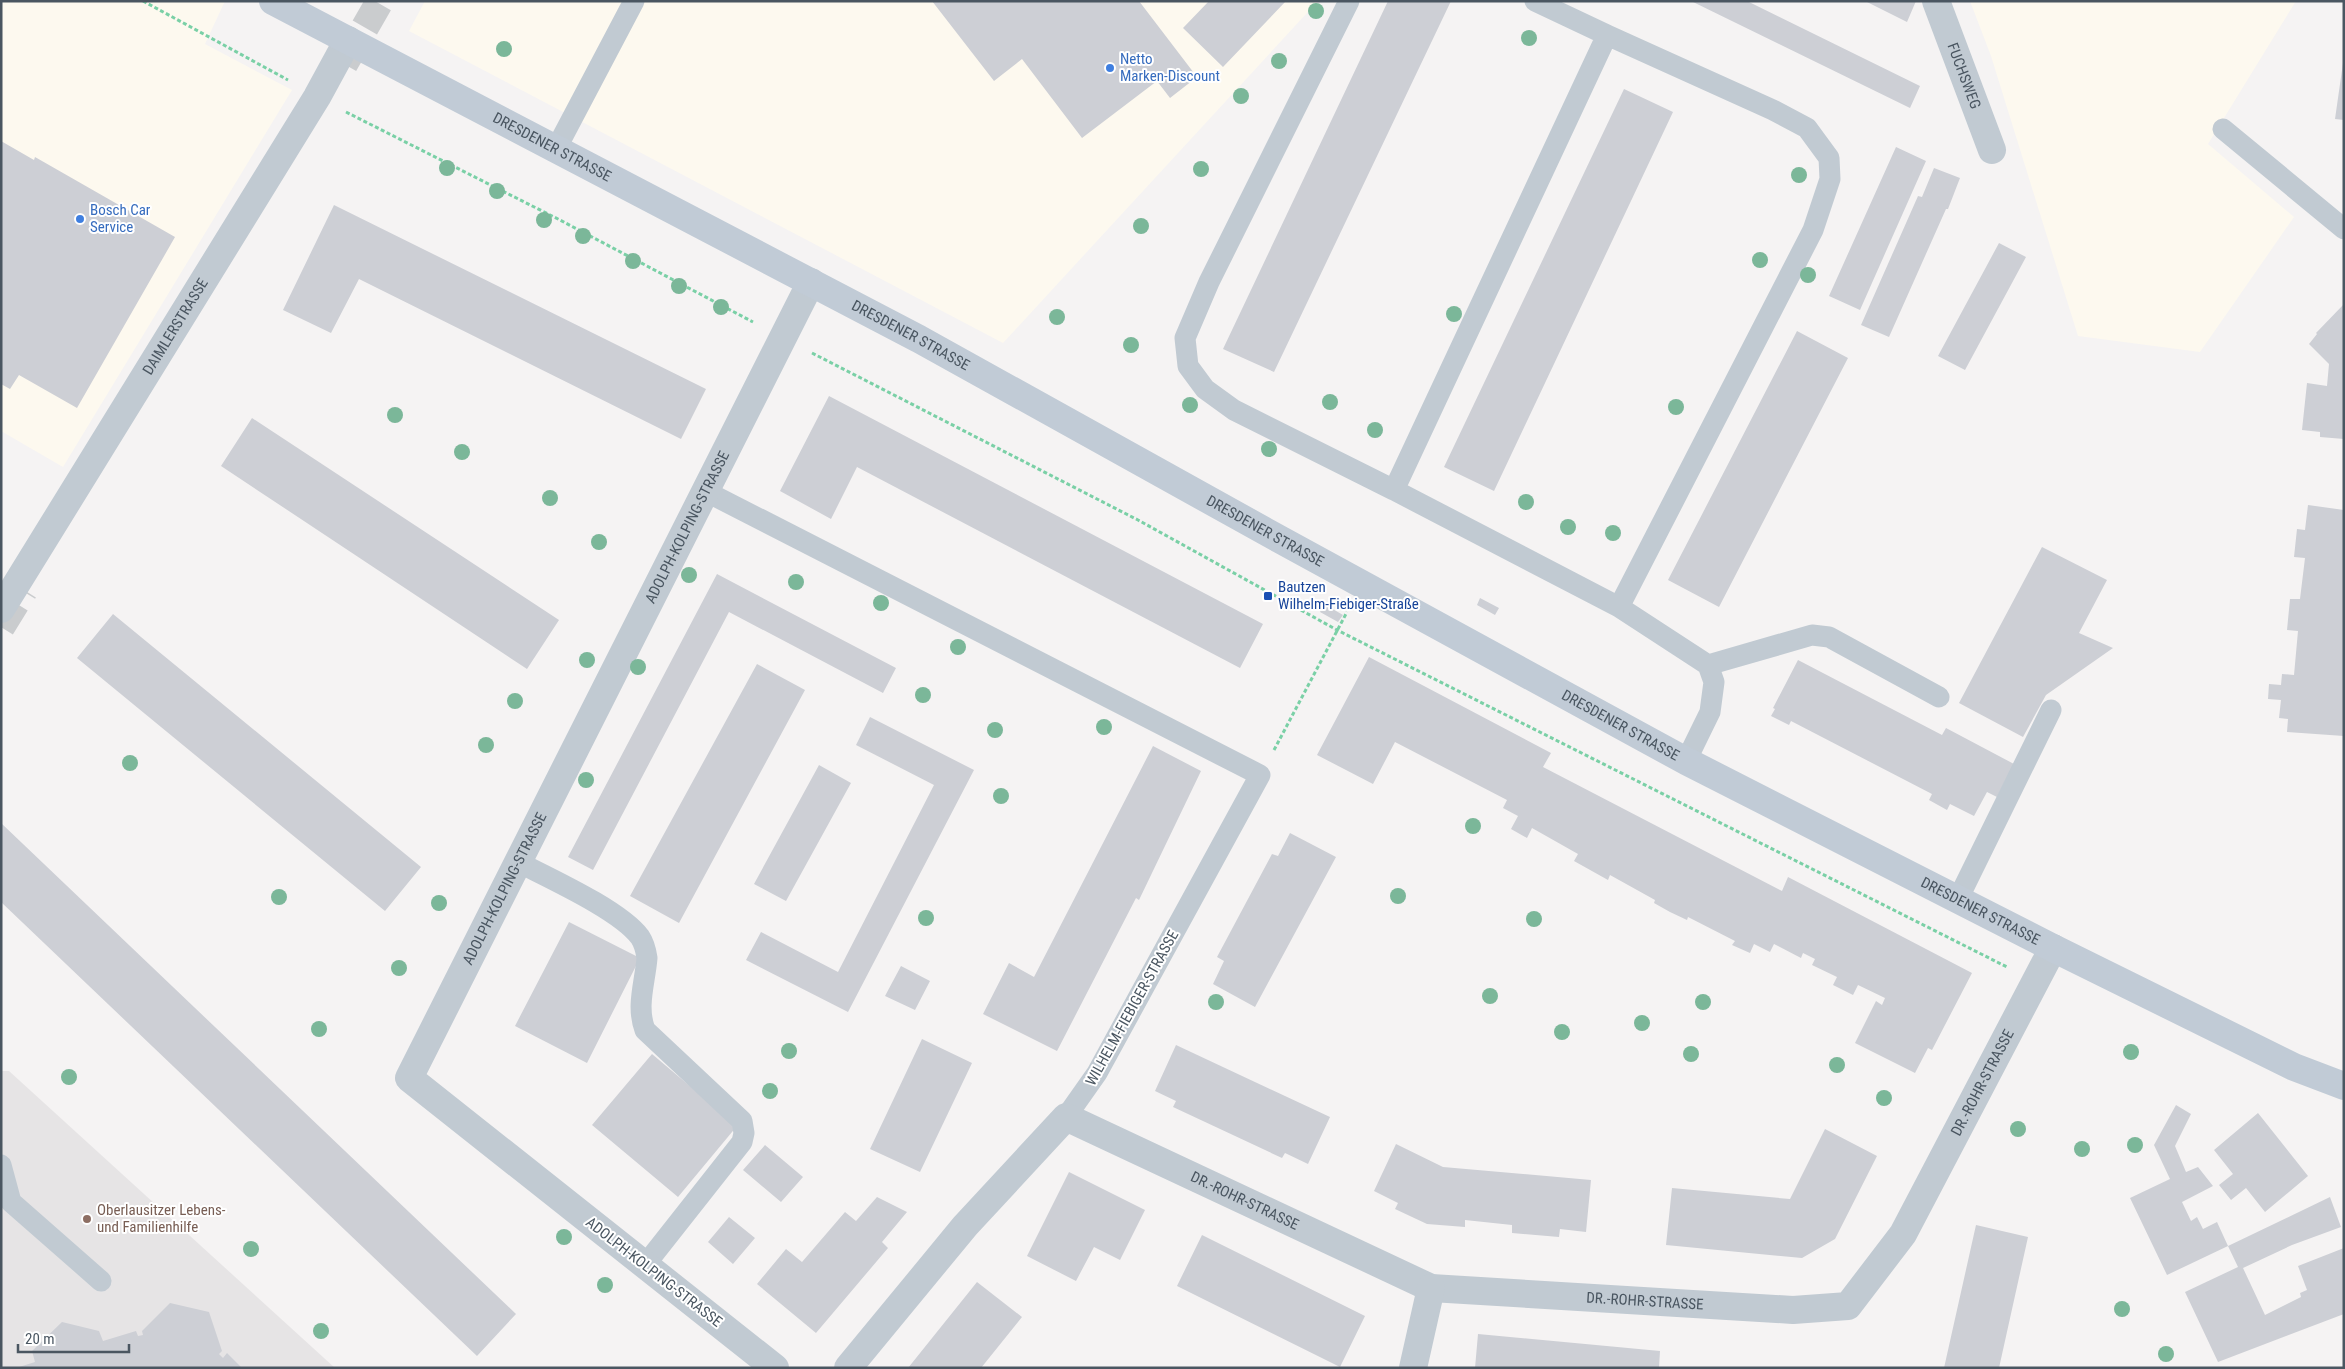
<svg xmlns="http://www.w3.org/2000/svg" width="2345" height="1369" viewBox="0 0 2345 1369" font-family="'Roboto Condensed',sans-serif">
<rect width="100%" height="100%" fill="#f5f3f3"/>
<path fill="#fdf9ef" d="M1,1H225L205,44L292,90L63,467L1,431Z
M425,1H1318L1003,343L409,31Z
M1970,1H2296L2208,144L2294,217L2200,352L2078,336L1991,56Z"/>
<path fill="#e6e4e5" d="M1,1071H9L335,1368H1Z"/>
<path fill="#cdcfd5" d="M932,1H1139L1197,77L1170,98L1157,81L1082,138L1022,59L994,81Z
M1209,1H1286L1223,67L1183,28Z
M1388,1H1451L1274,372L1223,349Z
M1691,1H1747L1920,86L1910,108Z
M1865,1H1916L1907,22Z
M2343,63H2344V120L2335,119Z
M1624,89L1673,112L1494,491L1444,467Z
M1,141L34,160L35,157L175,237L77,408L19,375L10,389L1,384Z
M1896,147L1926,161L1860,310L1829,296Z
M1934,168L1960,178L1948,209H1946L1889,337L1861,325L1918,196L1922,197Z
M334,205L706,389L681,439L359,279L331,333L283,310Z
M1999,243L2026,257L1965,370L1938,356Z
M2344,304V439L2320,437V432L2302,430L2307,383L2327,386L2329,364L2309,344L2317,334L2316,333Z
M1797,331L1848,358L1719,607L1668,580Z
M829,396L1263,624L1240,668L857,467L831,519L780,491Z
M252,418L559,620L527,669L221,466Z
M2308,505L2344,510V736L2287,732L2288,719L2279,718L2281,700L2268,699L2269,684L2281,685L2282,674L2294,675L2298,631L2287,630L2290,599H2300L2305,558L2294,557L2297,529L2305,530Z
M2042,547L2107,580L2079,633L2113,648L2046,695L2023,737L1959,703Z
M717,574L896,668L883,693L729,612L593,870L568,857Z
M1480,598L1499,608L1495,615L1477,605Z
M1324,604L1343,615L1338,622L1320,612Z
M113,614L421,867L385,911L77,658Z
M1369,657L1551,753L1543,767L1782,891L1788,877L1972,973L1932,1050L1928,1048L1915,1073L1855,1043L1876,1001L1882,1005L1885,998L1858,985L1853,995L1833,985L1837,977L1812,965L1815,959L1803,953L1801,958L1774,944L1770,952L1754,944L1750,953L1732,945L1735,941L1688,917L1687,920L1670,912L1654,903L1655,900L1610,875L1608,880L1574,861L1578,854L1532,828L1527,838L1511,829L1518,816L1503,808L1507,800L1395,742L1373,784L1317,755Z
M1798,660L1942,735L1946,728L2014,764L1997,797L1987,792L1974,816L1950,804L1947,810L1929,800L1932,794L1791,721L1789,725L1771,716L1775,709L1773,708Z
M757,664L805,690L679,923L630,896Z
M870,717L974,770L848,1012L746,960L761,932L838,972L934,785L856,745Z
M1153,746L1201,771L1139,900L1136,898L1057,1051L983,1014L1009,963L1034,977Z
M819,765L851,783L786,901L754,884Z
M1,823L516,1314L477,1356L1,902Z
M1290,833L1336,857L1255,1007L1213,984L1224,961L1217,957L1272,854L1278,856Z
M569,922L640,958L587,1063L515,1026Z
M901,966L930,981L915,1010L885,996Z
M922,1039L972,1063L920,1172L870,1149Z
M1176,1045L1330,1117L1308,1164L1285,1153L1282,1158L1173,1107L1176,1101L1155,1091Z
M652,1054L737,1126L678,1197L592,1125Z
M2176,1105L2191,1114L2175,1146L2186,1172L2198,1167L2213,1186L2182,1202L2191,1221L2197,1217L2203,1229L2217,1222L2228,1246L2330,1197L2341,1227L2292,1245L2243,1268L2265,1315L2301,1297L2300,1293L2307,1290L2298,1266L2344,1248V1314L2218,1362L2185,1292L2238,1267L2228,1246L2167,1275L2130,1198L2170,1179L2154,1145Z
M2258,1113L2308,1176L2265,1212L2246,1188L2231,1200L2219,1185L2233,1174L2214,1150Z
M1825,1129L1877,1156L1835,1239L1802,1258L1666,1245L1672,1188L1790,1199Z
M1396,1144L1443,1167L1591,1180L1586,1232L1560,1229L1559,1237L1512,1233V1225L1465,1220V1227L1427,1224L1395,1209L1398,1203L1374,1191Z
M765,1145L803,1177L781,1202L743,1170Z
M1069,1172L1145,1210L1120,1260L1094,1247L1076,1281L1027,1256Z
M877,1197L907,1212L882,1242L888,1248L816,1333L757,1284L786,1249L802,1262L845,1212L856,1221Z
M729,1217L755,1238L733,1264L708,1242Z
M1976,1225L2028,1237L1999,1368H1944Z
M1202,1235L1365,1316L1340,1367L1177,1286Z
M977,1282L1022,1317L981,1368H908Z
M170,1303L209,1312L222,1351L219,1354L223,1358L227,1353L242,1368H16L35,1362L32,1351L62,1322L99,1331L103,1341L136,1331L138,1336L143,1335L142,1331Z
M1478,1334L1660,1351L1659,1368H1475Z"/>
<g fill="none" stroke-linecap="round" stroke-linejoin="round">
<path stroke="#caccce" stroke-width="28" stroke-dasharray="28 14" stroke-linecap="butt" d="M344,64L380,1
M1,627L24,590"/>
<path stroke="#7ad0a6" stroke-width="3" stroke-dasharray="4 2.5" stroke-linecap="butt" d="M143,1L288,80
M346,112L558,219L753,322
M812,353L1138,520L1337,630L2007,967
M1274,750L1347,612"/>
<path stroke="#c1cad2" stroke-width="21" d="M1349,1L1209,282L1185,338L1188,366L1205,389L1234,410L1394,490
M1535,1L1607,35
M2223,129L2344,229
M556,149L634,1
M705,491L1260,775L1097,1073L1066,1117
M1619,607L1394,490L1607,35L1773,110L1807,128L1829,158L1830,179L1813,230L1619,607L1708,665L1714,682L1710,712L1686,761
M1708,665L1812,635L1829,637L1939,697
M518,862C549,878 620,910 640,937C644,943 646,951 647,958C645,983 636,1006 645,1030L742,1121L744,1133L742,1142L645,1265
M1958,899L2051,710
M1,1165L11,1202L101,1281"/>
<g stroke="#c1cad2" stroke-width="28">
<path id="s1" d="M1936,1L1992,150"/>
<path id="s2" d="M1,609L317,97L348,40"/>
<path id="s3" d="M775,1368L409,1078L811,282"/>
<path id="s4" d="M848,1368L965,1226L1066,1117L1431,1288L1793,1310L1848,1306L1903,1234L2053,948"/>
<path d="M1413,1368L1431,1288"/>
</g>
<path stroke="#c1cbd6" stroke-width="28" id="s5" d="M273,1L919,339L1281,540L1686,761L2053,948L2294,1067L2344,1086"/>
</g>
<g fill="#7bb799">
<circle cx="1316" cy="11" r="8"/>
<circle cx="1529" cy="38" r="8"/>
<circle cx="504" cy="49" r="8"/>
<circle cx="1279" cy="61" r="8"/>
<circle cx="1241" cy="96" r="8"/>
<circle cx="447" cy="168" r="8"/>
<circle cx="1201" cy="169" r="8"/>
<circle cx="1799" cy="175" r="8"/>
<circle cx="497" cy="191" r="8"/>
<circle cx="544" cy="220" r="8"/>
<circle cx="1141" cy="226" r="8"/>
<circle cx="583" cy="236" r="8"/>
<circle cx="1760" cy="260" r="8"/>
<circle cx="633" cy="261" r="8"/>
<circle cx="1808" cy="275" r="8"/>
<circle cx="679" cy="286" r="8"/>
<circle cx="721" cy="307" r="8"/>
<circle cx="1454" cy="314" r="8"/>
<circle cx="1057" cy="317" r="8"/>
<circle cx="1131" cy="345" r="8"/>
<circle cx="1330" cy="402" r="8"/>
<circle cx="1190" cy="405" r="8"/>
<circle cx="1676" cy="407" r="8"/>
<circle cx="395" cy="415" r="8"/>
<circle cx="1375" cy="430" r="8"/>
<circle cx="1269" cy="449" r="8"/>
<circle cx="462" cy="452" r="8"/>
<circle cx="550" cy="498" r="8"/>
<circle cx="1526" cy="502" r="8"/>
<circle cx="1568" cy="527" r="8"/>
<circle cx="1613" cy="533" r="8"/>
<circle cx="599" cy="542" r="8"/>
<circle cx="689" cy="575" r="8"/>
<circle cx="796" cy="582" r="8"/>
<circle cx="881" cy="603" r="8"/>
<circle cx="958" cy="647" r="8"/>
<circle cx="587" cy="660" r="8"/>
<circle cx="638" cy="667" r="8"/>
<circle cx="923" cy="695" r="8"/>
<circle cx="515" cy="701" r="8"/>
<circle cx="1104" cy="727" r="8"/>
<circle cx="995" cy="730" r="8"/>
<circle cx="486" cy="745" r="8"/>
<circle cx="130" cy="763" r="8"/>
<circle cx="586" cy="780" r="8"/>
<circle cx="1001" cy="796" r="8"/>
<circle cx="1473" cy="826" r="8"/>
<circle cx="1398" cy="896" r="8"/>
<circle cx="279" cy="897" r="8"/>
<circle cx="439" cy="903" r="8"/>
<circle cx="926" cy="918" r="8"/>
<circle cx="1534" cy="919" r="8"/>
<circle cx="399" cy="968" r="8"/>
<circle cx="1490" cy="996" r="8"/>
<circle cx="1216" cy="1002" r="8"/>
<circle cx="1703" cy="1002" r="8"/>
<circle cx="1642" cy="1023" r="8"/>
<circle cx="319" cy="1029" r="8"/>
<circle cx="1562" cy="1032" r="8"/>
<circle cx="789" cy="1051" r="8"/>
<circle cx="2131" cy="1052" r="8"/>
<circle cx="1691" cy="1054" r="8"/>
<circle cx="1837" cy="1065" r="8"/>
<circle cx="69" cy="1077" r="8"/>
<circle cx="770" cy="1091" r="8"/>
<circle cx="1884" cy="1098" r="8"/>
<circle cx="2018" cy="1129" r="8"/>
<circle cx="2135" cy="1145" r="8"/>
<circle cx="2082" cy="1149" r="8"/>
<circle cx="564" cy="1237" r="8"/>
<circle cx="251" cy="1249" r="8"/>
<circle cx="605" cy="1285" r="8"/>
<circle cx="2122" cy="1309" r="8"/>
<circle cx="321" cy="1331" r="8"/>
<circle cx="2166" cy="1354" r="8"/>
</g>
<g fill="#3f7fe0" stroke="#fff" stroke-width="2">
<circle cx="1110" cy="68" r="5"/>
<circle cx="80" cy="219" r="5"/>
</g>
<rect fill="#1a4fb4" stroke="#fff" stroke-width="2" x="1263" y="591" width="10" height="10" rx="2.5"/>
<circle fill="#8d6e63" stroke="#fff" stroke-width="2" cx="87" cy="1219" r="5"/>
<g text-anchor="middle" stroke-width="4" stroke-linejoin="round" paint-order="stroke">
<g font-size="15" fill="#366cbe" stroke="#fff" text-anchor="start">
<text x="1120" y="64">Netto<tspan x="1120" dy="17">Marken-Discount</tspan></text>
<text x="90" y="215">Bosch Car<tspan x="90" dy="17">Service</tspan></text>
</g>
<g font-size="15" fill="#4a5661" stroke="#fff">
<text dy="5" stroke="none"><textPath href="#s1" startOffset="80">FUCHSWEG</textPath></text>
<text dy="5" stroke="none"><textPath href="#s5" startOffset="315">DRESDENER STRASSE</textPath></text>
<text dy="5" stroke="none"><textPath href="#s2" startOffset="332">DAIMLERSTRASSE</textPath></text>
<text dy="5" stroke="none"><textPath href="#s5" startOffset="720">DRESDENER STRASSE</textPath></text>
<text dy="5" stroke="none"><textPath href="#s3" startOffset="1084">ADOLPH-KOLPING-STRASSE</textPath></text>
<text dy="5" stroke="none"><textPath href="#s5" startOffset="1125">DRESDENER STRASSE</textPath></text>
<text dy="5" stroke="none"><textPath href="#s5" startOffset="1530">DRESDENER STRASSE</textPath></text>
<text dy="5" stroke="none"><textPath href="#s3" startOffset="679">ADOLPH-KOLPING-STRASSE</textPath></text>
<text dy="5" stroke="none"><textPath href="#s5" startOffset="1935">DRESDENER STRASSE</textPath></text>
<text transform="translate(1132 1008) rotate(-61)" y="5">WILHELM-FIEBIGER-STRASSE</text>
<text dy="5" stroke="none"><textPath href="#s4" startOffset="1415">DR.-ROHR-STRASSE</textPath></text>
<text dy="5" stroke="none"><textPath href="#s4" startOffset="530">DR.-ROHR-STRASSE</textPath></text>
<text transform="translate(654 1272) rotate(38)" y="5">ADOLPH-KOLPING-STRASSE</text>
<text dy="5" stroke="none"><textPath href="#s4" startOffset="950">DR.-ROHR-STRASSE</textPath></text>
</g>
<g font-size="15" fill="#164399" stroke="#fff" text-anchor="start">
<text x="1278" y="592">Bautzen<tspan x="1278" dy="17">Wilhelm-Fiebiger-Straße</tspan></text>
</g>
<g font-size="15" fill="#785e54" stroke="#fff" text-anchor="start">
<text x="97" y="1215">Oberlausitzer Lebens-<tspan x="97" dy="17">und Familienhilfe</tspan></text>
</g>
</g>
<rect width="2345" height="1369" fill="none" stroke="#4a5661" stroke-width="5"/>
<path d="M18 1344v8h111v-8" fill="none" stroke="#4a5661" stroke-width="2.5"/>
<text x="25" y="1344" font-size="15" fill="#4a5661" stroke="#ffffff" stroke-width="4" paint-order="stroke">20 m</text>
</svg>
